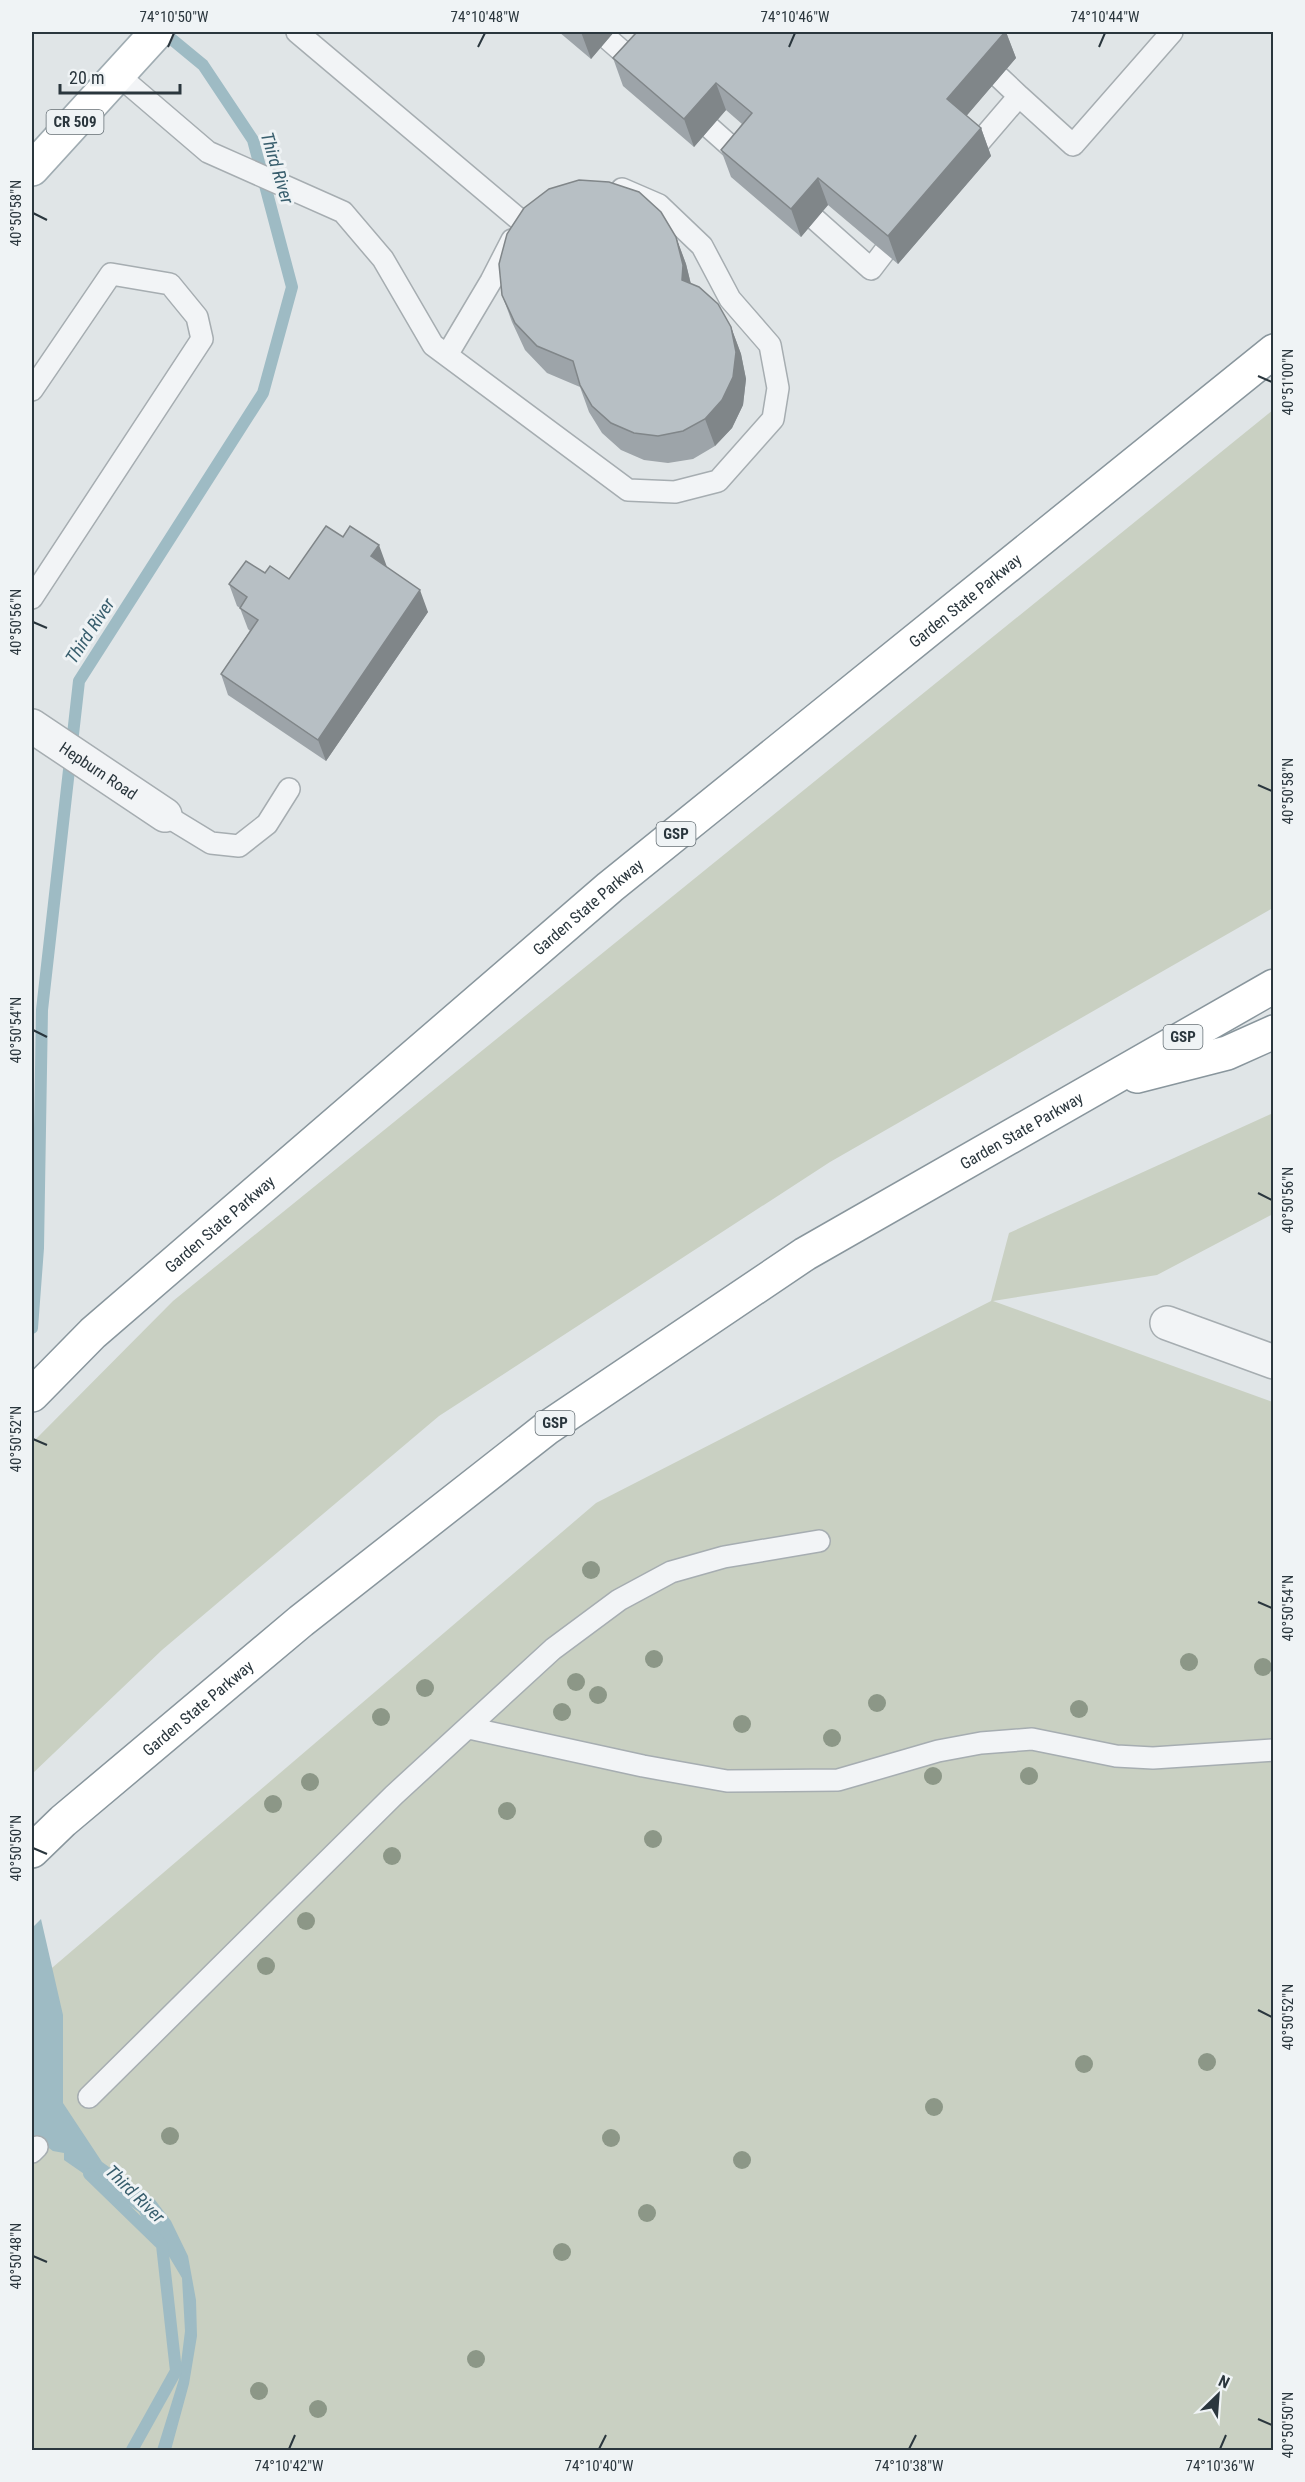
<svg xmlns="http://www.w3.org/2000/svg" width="1305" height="2482" viewBox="0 0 1305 2482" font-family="'Roboto Condensed',sans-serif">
<rect width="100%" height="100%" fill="#e0e5e7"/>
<path fill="#c9d0c2" d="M1273,410V908L830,1162L439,1416L162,1650L32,1774V1443L173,1301Z
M1273,1113V1214L1157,1275L993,1301L1273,1402V2450H32V1985L596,1503L991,1301L1009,1233Z"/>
<path fill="#9ebbc4" d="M41,1919L63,2015V2103L102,2162L155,2200L171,2221L188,2256L196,2300L197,2336L189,2384L171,2450H157L179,2379L185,2331L182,2278L167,2253L155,2245L139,2212L64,2160V2153L53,2151L32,2136L34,2121L32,2112V1928Z"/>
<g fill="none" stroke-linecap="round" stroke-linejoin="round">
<path stroke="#9ebbc4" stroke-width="12" d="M32,1328L38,1248L42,1010L79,681L263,393L292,287L253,140L203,65L163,32
M89,2174L162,2245L176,2371L132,2450"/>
<defs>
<path id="lane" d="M297,32L521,221
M608,39L640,67
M118,75L208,152L343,212L383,259L433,345L628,490L675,492L718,481L773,419L778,388L770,345L730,299L702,246L659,205L622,189
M1019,96L1073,145L1172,32
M710,128L746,160
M977,145L1019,96L1000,78
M816,220L871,269L884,252
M447,355L491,281L512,240
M32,390L111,274L170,284L197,317L202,339L32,598
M165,815L211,843L239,846L267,824L289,789
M469,1728L643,1766L727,1781L838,1780L938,1751L981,1743L1032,1739L1116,1756L1153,1758L1274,1750
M89,2097L394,1795L553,1649L619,1600L671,1572L724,1557L819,1541
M32,2152L37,2147"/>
<g id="street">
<path id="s1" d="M32,726L165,815"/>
<path d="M1167,1323L1274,1362"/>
</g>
<path id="primary" d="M32,169L157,32"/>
<g id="highway">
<path d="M1137,1076L1227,1053L1274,1032"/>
<path id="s2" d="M32,1395L93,1333L610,887L1274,351"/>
<path id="s3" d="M32,1851L63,1821L301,1621L547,1428L805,1254L1274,986"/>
</g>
</defs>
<use href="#lane" stroke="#a6adb1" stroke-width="24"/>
<use href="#street" stroke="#a6adb1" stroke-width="36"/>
<use href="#primary" stroke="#a0acb2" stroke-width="36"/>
<use href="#highway" stroke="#89969d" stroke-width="36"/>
<use href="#lane" stroke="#f2f4f6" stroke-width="21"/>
<use href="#street" stroke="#f2f4f6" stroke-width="33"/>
<use href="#primary" stroke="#fff" stroke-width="33"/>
<use href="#highway" stroke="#fff" stroke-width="33"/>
</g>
<g fill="#8c9787">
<circle cx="591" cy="1570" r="9"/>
<circle cx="654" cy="1659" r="9"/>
<circle cx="1189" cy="1662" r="9"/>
<circle cx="1263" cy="1667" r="9"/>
<circle cx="576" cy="1682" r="9"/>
<circle cx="425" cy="1688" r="9"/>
<circle cx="598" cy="1695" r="9"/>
<circle cx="877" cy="1703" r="9"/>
<circle cx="1079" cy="1709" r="9"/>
<circle cx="562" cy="1712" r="9"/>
<circle cx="381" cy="1717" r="9"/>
<circle cx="742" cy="1724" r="9"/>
<circle cx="832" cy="1738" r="9"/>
<circle cx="933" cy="1776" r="9"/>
<circle cx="1029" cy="1776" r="9"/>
<circle cx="310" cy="1782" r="9"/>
<circle cx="273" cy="1804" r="9"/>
<circle cx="507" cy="1811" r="9"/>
<circle cx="653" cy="1839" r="9"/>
<circle cx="392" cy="1856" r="9"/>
<circle cx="306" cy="1921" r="9"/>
<circle cx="266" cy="1966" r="9"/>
<circle cx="1207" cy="2062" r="9"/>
<circle cx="1084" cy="2064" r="9"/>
<circle cx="934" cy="2107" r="9"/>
<circle cx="170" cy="2136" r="9"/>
<circle cx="611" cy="2138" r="9"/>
<circle cx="742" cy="2160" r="9"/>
<circle cx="647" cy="2213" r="9"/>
<circle cx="562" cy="2252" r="9"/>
<circle cx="476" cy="2359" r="9"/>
<circle cx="259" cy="2391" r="9"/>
<circle cx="318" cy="2409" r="9"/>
</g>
<path fill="#9da4a9" d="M559,32H614L591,59Z
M633,32H1006L1016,58L966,116L981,128L991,156L898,264L828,205L801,237L731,177L721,150L742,124L726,110L694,147L623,86L613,58L635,33Z
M676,237L686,264L691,284L731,327L741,354L746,379L743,405L732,428L715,446L693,459L668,463L644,460L621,450L602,433L589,412L580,387L547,373L525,350L512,322L502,295Z
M343,537L387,567L428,612L326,761L228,695L221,674L250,631L248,629L240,608L237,606L229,584L265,573L289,579Z"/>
<path fill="#808689" d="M581,32H614L591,59Z
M1005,32H1006L1016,58L957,127L947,99Z
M716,83L726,110L694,147L684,119Z
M981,128L991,156L898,264L888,236Z
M818,178L828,205L801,237L791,209Z
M676,237L686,264L693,293L682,280Z
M731,327L741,354L746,379L743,405L732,428L715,446L705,419Z
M379,545L387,567L371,556Z
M420,590L428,612L326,761L318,740Z"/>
<path fill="#b7bfc4" stroke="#808689" stroke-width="1.5" d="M637,32H1005L947,99L981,128L888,236L818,178L791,209L721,150L752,113L716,83L684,119L613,58Z
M579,180L609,182L639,192L661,212L676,237L683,265L682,280L699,287L718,304L731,327L736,352L733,377L722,400L705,419L683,431L658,436L634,433L611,423L592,406L580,385L573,361L537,346L515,323L502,295L499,264L507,234L524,208L549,189Z
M326,526L343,537L350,526L379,545L371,556L420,590L318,740L221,674L258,620L240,608L247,597L229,584L246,561L265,573L270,566L289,579Z"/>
<path fill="none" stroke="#2a363d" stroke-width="2" d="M168,47L174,33M478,47L485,33M789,47L795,33M1099,47L1105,33M33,213L47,220M1258,376L1272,382M33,622L47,628M1258,785L1272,791M33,1030L47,1037M1258,1193L1272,1200M33,1439L47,1445M1258,1602L1272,1608M33,1848L47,1854M1258,2010L1272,2017M33,2256L47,2262M1258,2419L1272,2425M289,2449L295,2435M599,2449L606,2435M909,2449L916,2435M1220,2449L1226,2435"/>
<g text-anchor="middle" stroke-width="6" stroke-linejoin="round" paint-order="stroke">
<g fill="#eff3f5" stroke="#656f74" stroke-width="1.5">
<rect x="46.5" y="110" width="57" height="24" rx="4.5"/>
<rect x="656.5" y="822" width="39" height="24" rx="4.5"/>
<rect x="1163.5" y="1025" width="39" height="24" rx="4.5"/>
<rect x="535.5" y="1411" width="39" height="24" rx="4.5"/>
</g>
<g font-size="15" font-weight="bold" fill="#2a363d">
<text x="75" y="127">CR 509</text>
<text x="676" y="839">GSP</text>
<text x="1183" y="1042">GSP</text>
<text x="555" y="1428">GSP</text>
</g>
<g font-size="16" fill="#2a363d" stroke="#eff3f5">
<text dy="6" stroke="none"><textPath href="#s2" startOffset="1226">Garden State Parkway</textPath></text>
<text dy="6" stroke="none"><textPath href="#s1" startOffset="80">Hepburn Road</textPath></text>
<text dy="6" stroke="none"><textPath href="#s2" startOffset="740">Garden State Parkway</textPath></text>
<text dy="6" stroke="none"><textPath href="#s3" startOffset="1227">Garden State Parkway</textPath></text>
<text dy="6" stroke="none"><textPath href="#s2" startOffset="254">Garden State Parkway</textPath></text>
<text dy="6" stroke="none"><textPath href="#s3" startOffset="219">Garden State Parkway</textPath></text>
</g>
<g font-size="18" font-style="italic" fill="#385e6d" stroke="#eff3f5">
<text transform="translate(277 168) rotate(73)" y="6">Third River</text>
<text transform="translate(90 631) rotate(-57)" y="6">Third River</text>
<text transform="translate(135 2194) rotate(44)" y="6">Third River</text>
</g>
</g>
<rect width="1305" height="2482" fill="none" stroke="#eff3f5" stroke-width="66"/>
<g transform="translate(1218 2395) rotate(25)" stroke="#eff3f5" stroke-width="4.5" paint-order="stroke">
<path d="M0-4.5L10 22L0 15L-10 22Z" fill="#2a363d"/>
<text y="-9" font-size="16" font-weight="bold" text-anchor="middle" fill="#2a363d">N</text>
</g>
<path d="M60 84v9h120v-9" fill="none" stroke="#2a363d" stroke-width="3"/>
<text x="69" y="84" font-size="18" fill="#2a363d" stroke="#eff3f5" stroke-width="4.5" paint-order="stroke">20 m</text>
<rect x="33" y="33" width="1239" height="2416" fill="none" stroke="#2a363d" stroke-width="2"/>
<g font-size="15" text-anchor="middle" fill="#2a363d">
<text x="174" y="22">74°10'50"W</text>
<text x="485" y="22">74°10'48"W</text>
<text x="795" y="22">74°10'46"W</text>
<text x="1105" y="22">74°10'44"W</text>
<text transform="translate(16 213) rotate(-90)" y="5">40°50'58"N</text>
<text transform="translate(1288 382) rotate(-90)" y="5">40°51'00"N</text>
<text transform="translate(16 622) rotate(-90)" y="5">40°50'56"N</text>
<text transform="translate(1288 791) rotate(-90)" y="5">40°50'58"N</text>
<text transform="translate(16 1030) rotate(-90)" y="5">40°50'54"N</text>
<text transform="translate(1288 1200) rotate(-90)" y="5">40°50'56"N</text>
<text transform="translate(16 1439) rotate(-90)" y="5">40°50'52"N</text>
<text transform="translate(1288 1608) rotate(-90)" y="5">40°50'54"N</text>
<text transform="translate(16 1848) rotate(-90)" y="5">40°50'50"N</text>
<text transform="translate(1288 2017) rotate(-90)" y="5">40°50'52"N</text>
<text transform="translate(16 2256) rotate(-90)" y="5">40°50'48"N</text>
<text transform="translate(1288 2425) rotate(-90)" y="5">40°50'50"N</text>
<text x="289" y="2471">74°10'42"W</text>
<text x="599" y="2471">74°10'40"W</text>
<text x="909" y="2471">74°10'38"W</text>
<text x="1220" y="2471">74°10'36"W</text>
</g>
</svg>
